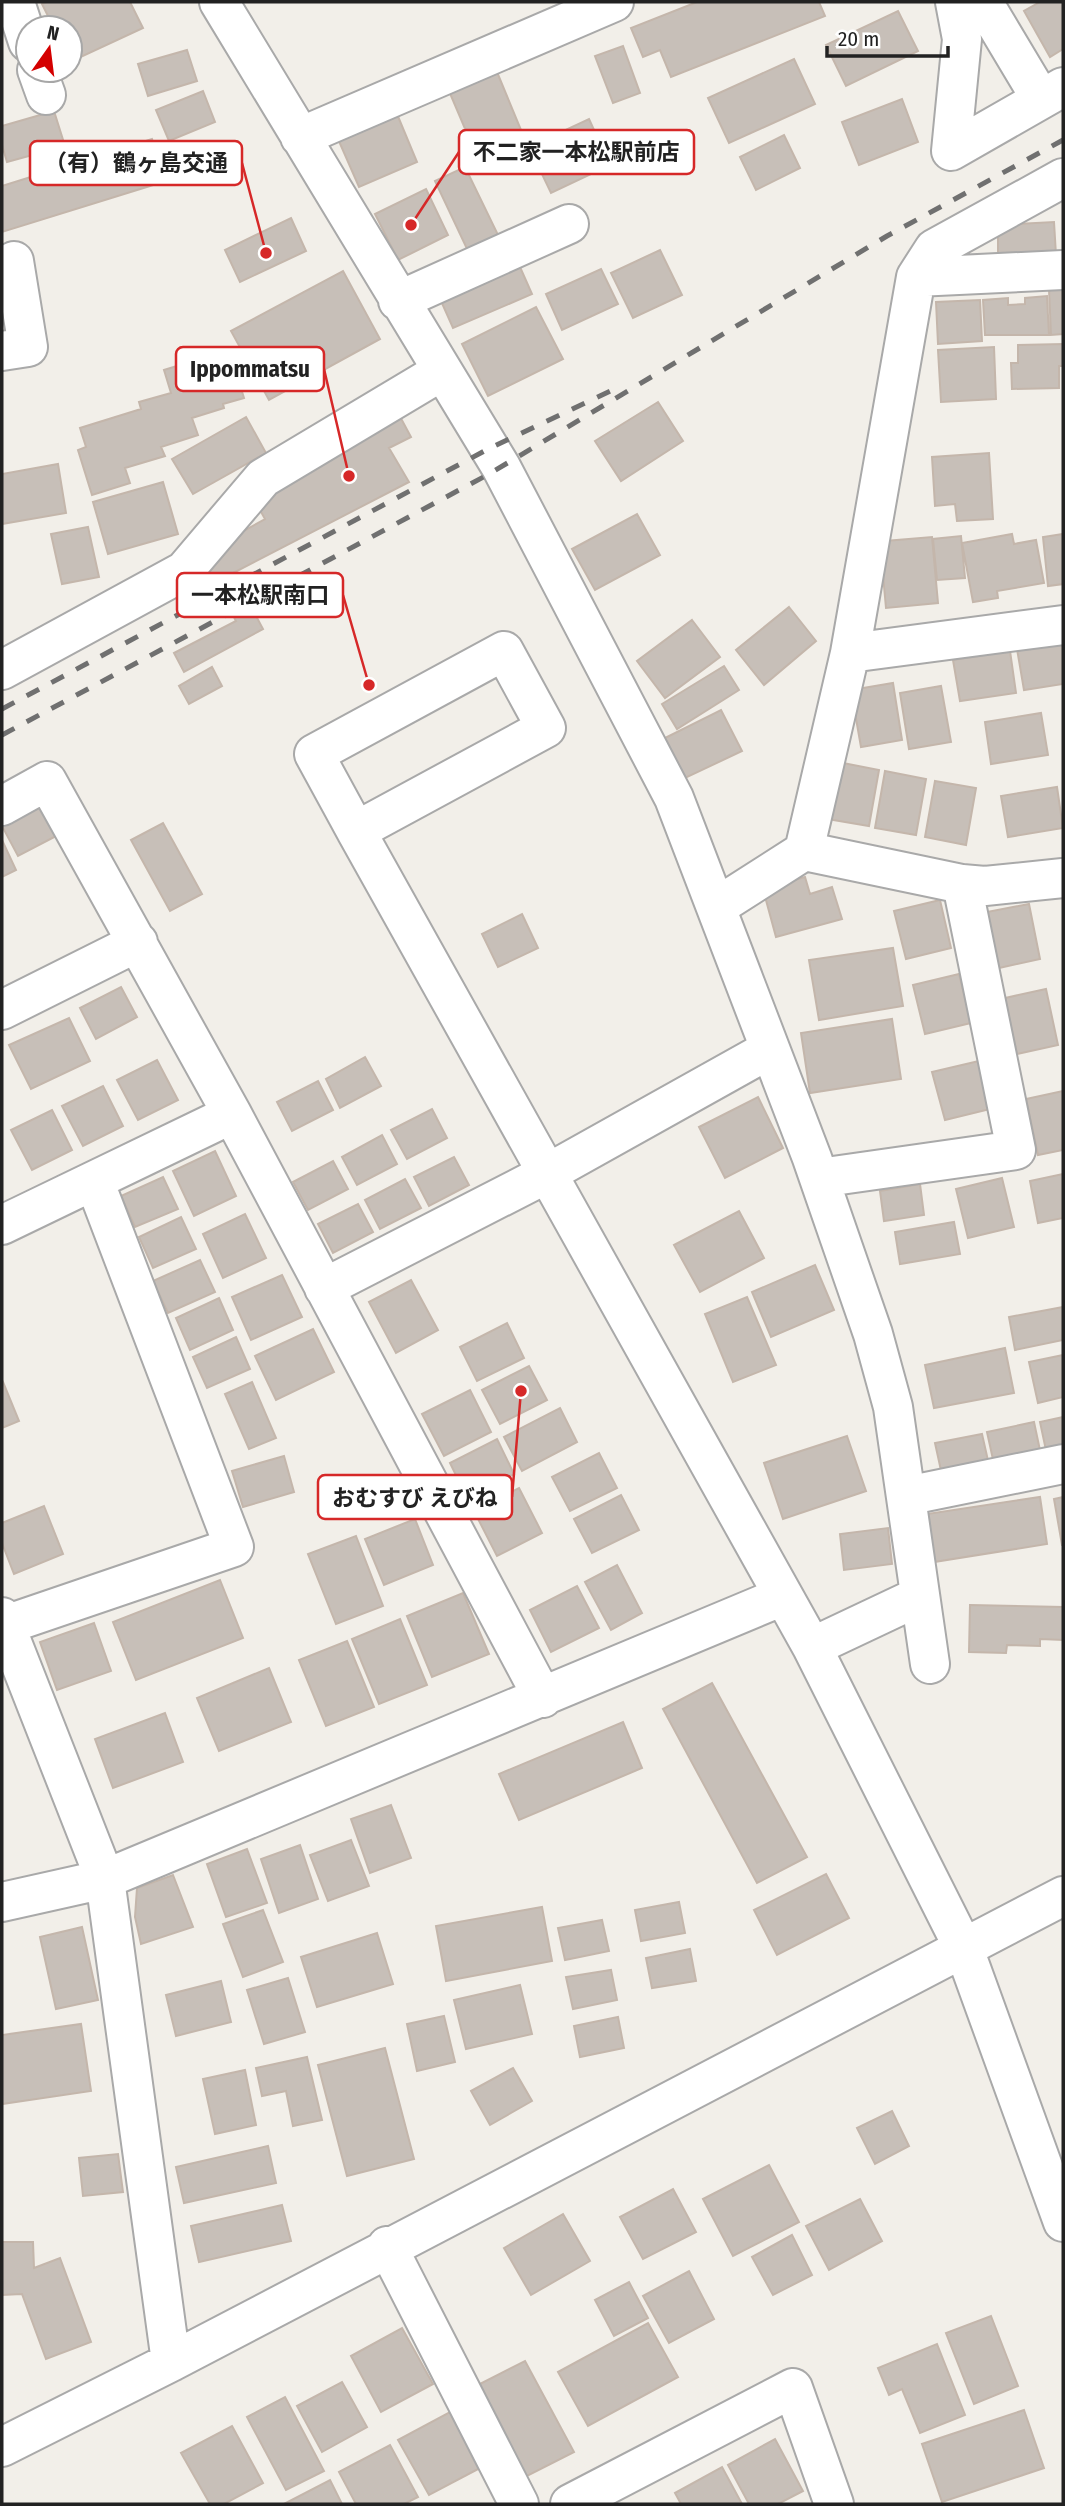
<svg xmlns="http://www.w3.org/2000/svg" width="1065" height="2506" viewBox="0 0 1065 2506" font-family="'Fira Sans Condensed','Noto Sans JP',sans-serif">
<rect width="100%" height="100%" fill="#f2efe9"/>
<path fill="#c7bfb8" stroke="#c4b6ab" stroke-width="2" d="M47,2H130L143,28L70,62V28H54L42,4Z
M697,2H819L825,16L671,77L660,50L643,57L631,28Z
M1040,2H1063V49L1050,57L1024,11Z
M898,11L918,51L846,86L826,45Z
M623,46L640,93L613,103L595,56Z
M187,50L197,81L148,96L138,64Z
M794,59L815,104L729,143L708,98Z
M497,72L521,130L474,150L449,91Z
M203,91L215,122L169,141L156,110Z
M902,99L918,142L859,165L842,122Z
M54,111L65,146L7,162L2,145V126Z
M397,114L417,162L359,187L338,139Z
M589,119L610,165L551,193L529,147Z
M784,135L800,168L756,190L740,157Z
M152,139L166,181L2,232V186Z
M465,167L499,237L468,251L435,181Z
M426,189L448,235L398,260L375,214Z
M291,218L306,251L240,282L225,250Z
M1054,222L1056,255L998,257V236L1017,224Z
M660,250L682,295L633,318L611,273Z
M516,258L532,294L453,328L437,292Z
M601,269L618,304L562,330L546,294Z
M343,271L380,339L269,400L231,331Z
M1063,289V334L1051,335L1049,290Z
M1047,296L1049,335H985L983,300L1008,298V305L1025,304V298Z
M980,300L982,341L938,344L936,302Z
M536,307L563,359L488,396L462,344Z
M1063,344V366H1059V388L1012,389L1011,363H1018V345Z
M994,347L996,399L941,402L938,350Z
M229,350L244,398L223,404L224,408L192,418L198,435L161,447L165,456L125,468L130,483L92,495L78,450L86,447L80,428L141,409L139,402L171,393L164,370Z
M658,402L683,441L621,481L595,441Z
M397,411L411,437L389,448L409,482L233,573L263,629L184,672L174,653L236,621L201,555L265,519L255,501Z
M246,417L266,453L193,494L172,459Z
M989,453L993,519L957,521L955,504L935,506L932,457Z
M58,464L66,513L2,524V474Z
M163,482L178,534L108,554L93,502Z
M637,514L660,555L595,590L572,549Z
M88,527L99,577L62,584L51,534Z
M1012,534L1014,544L1036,540L1044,583L997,591L998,598L973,602L962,543Z
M1063,534V584L1048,586L1043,537Z
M961,536L965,578L937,580L933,539Z
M932,537L938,603L886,608L881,553L885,541Z
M789,607L816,641L764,685L736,650Z
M692,620L720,657L665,698L637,661Z
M1063,641V684L1024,690L1017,649Z
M1010,651L1016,693L960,701L953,660Z
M724,666L739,690L677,729L662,704Z
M212,667L222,686L189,704L179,686Z
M893,683L902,740L861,747L851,690Z
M941,686L951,742L909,749L900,693Z
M721,710L742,751L685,778L665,738Z
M1041,713L1048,755L991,764L985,722Z
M838,762L879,770L869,826L827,819Z
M885,771L926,779L916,835L875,828Z
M935,781L976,788L966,845L925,837Z
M1057,787L1063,828L1008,837L1001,796Z
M44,803L60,834L18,856L2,826Z
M163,823L202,894L170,911L131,840Z
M2,840L16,870L2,877Z
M805,877L810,894L832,887L842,919L776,937L763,889Z
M940,900L951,948L906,959L894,911Z
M1029,904L1040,959L999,968L987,912Z
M522,914L538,948L498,967L482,934Z
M893,948L903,1006L819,1020L809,960Z
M959,974L971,1023L925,1034L913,985Z
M121,987L137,1017L96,1039L80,1008Z
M1046,989L1058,1045L1017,1054L1005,998Z
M69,1018L90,1061L31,1089L9,1045Z
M892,1019L901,1079L810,1093L801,1033Z
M365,1057L381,1086L340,1108L326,1079Z
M157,1060L178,1100L138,1120L117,1080Z
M979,1061L990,1109L945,1120L932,1072Z
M318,1081L333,1110L292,1131L277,1102Z
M103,1086L123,1126L83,1146L62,1106Z
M1063,1091V1150L1038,1155L1026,1099Z
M758,1097L783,1148L725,1178L699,1127Z
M432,1109L447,1138L407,1159L391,1130Z
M52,1110L72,1150L32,1170L11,1130Z
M382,1135L397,1164L357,1185L342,1157Z
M215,1151L236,1196L194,1216L173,1171Z
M454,1157L469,1185L429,1206L414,1177Z
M333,1161L348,1189L308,1210L293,1182Z
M1063,1174V1218L1038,1223L1030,1181Z
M163,1177L178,1209L135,1227L121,1196Z
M1002,1178L1014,1227L968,1238L956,1189Z
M405,1179L421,1208L380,1229L365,1200Z
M920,1184L924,1215L884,1221L880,1191Z
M358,1204L373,1232L333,1253L318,1224Z
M739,1211L764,1258L700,1292L674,1245Z
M245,1214L266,1258L223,1278L203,1234Z
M181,1217L196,1249L153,1268L139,1237Z
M954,1222L960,1254L900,1264L895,1232Z
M200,1260L215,1292L168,1313L153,1281Z
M815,1265L834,1310L771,1337L752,1292Z
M282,1275L302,1317L251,1340L232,1297Z
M411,1280L438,1330L396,1353L369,1302Z
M747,1297L776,1365L733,1382L705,1314Z
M219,1298L233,1330L190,1350L176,1318Z
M1063,1307V1340L1015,1350L1009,1317Z
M507,1323L524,1358L477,1381L460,1347Z
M313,1329L334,1372L276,1400L255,1356Z
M236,1337L250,1369L207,1388L193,1357Z
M1005,1348L1014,1393L934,1408L925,1365Z
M1063,1355V1397L1038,1403L1029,1362Z
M529,1366L547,1400L500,1424L482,1390Z
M3,1382L19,1421L2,1428V1383Z
M252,1382L276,1438L249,1449L225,1394Z
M470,1390L491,1432L444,1456L422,1414Z
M560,1408L577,1442L522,1471L504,1437Z
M1063,1417V1451L1047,1455L1040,1422Z
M1034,1422L1041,1455L994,1464L987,1432Z
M982,1434L989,1465L942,1475L935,1443Z
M847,1436L866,1491L783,1519L764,1463Z
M497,1439L514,1474L467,1498L450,1463Z
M599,1453L617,1488L570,1511L552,1477Z
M284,1456L294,1492L243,1507L232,1471Z
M519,1488L542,1533L497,1556L474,1511Z
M621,1495L639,1530L592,1553L574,1519Z
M1040,1497L1047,1544L934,1562L927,1514Z
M1063,1497V1545H1062L1054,1499Z
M44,1506L63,1554L14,1574L2,1543V1523Z
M415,1519L433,1565L384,1585L365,1539Z
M888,1528L892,1564L844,1570L840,1534Z
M356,1536L383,1606L336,1624L308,1554Z
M617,1565L642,1613L611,1630L585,1582Z
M220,1580L243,1638L136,1680L113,1622Z
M577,1586L599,1628L551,1652L530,1610Z
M463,1593L489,1654L432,1677L407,1616Z
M970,1605L1063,1607V1640L1040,1639V1646L1007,1645L1006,1653L969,1652Z
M400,1619L427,1685L379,1704L352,1639Z
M94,1623L111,1671L57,1690L40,1642Z
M347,1641L374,1707L326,1726L299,1660Z
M269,1668L291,1722L219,1751L197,1698Z
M712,1683L807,1857L757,1883L663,1709Z
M165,1713L183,1762L113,1788L95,1739Z
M623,1722L642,1768L519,1820L499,1774Z
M391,1805L411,1858L370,1873L351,1819Z
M351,1840L369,1886L328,1901L310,1855Z
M300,1845L318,1899L279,1913L261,1859Z
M247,1849L267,1903L226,1917L207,1864Z
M826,1874L849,1918L777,1955L754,1910Z
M173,1875L193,1927L141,1944L135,1917L137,1888Z
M679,1902L685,1933L641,1941L635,1910Z
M542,1907L552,1961L446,1981L436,1926Z
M263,1910L283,1962L243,1977L223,1924Z
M602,1920L609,1951L565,1960L558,1928Z
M82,1927L98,2000L56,2009L40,1937Z
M377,1933L393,1984L317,2007L301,1957Z
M690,1949L696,1981L652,1988L646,1958Z
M611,1970L617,2000L573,2009L566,1977Z
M288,1978L305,2032L264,2044L247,1990Z
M221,1981L231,2022L176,2036L166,1995Z
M520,1985L532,2034L466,2049L454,2000Z
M444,2016L455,2062L417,2071L407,2024Z
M618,2017L624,2048L580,2057L574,2026Z
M81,2024L91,2091L2,2104V2035Z
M385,2048L414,2159L347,2176L318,2065Z
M307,2057L322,2120L293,2126L286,2091L262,2096L256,2068Z
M513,2068L532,2101L490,2125L471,2091Z
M245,2070L256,2125L215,2134L203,2079Z
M892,2111L909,2146L875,2164L857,2128Z
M268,2146L276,2183L184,2203L176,2167Z
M118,2154L123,2192L83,2196L79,2158Z
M769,2165L799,2222L733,2256L703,2199Z
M673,2189L696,2232L643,2259L620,2217Z
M860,2199L882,2241L829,2270L806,2226Z
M282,2205L291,2241L199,2262L191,2226Z
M563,2214L590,2261L531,2295L504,2248Z
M792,2235L812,2275L773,2295L752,2257Z
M2,2242H33L34,2268L60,2258L91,2342L46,2359L22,2294L2,2295Z
M689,2271L714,2319L669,2343L643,2296Z
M629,2282L648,2318L614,2336L595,2300Z
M991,2316L1018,2386L974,2404L946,2333Z
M648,2323L678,2377L588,2426L558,2372Z
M402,2328L433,2384L381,2412L351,2356Z
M937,2344L965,2415L920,2433L902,2389L889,2395L878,2368Z
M525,2361L574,2452L525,2477L476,2386Z
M342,2382L367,2427L322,2452L297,2406Z
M285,2397L324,2471L286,2490L247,2417Z
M1024,2410L1044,2468L942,2502L922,2444Z
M450,2412L480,2468L429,2495L398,2440Z
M232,2426L263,2483L224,2504H210L181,2453Z
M775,2439L803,2491L778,2504H749L728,2465Z
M390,2445L418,2497L404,2504H356L339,2472Z
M722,2467L742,2504H681L675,2493Z
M330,2480L342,2504H284Z"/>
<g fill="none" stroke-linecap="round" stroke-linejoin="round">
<defs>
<path id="minor" d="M15,2L28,42
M219,2L501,467L674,798L812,1158L873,1334L893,1407L930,1664
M955,2L962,39L951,151L1063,87
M983,2L1041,99
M37,70L46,95
M300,137L614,2
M916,277L1063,270
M398,301L569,224
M2,351L28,347L14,261
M504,651L546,728L356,831L314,754Z
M850,653L1063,625
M2,670L184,571L263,478L442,371
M2,806L47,781L232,1114L543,1698
M356,831L812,1647L964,1949L1063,2222
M804,851L962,884L985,886L1063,878
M718,906L804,851L850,653L916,277L934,249L1063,178
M2,1010L138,942
M819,1178L1016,1150L962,884
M2,1225L232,1114
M324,1288L548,1173L770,1049
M906,1496L1063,1464
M2,1617L105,1879L171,2362
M5,1625L234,1547L95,1183
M812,1647L920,1596
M2,1902L105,1879L783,1596
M387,2246L519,2504
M2,2447L171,2362L1063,1896
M570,2504L793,2388L834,2504"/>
</defs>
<use href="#minor" stroke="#a9a9a9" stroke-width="42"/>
<use href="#minor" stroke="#fff" stroke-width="38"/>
<path stroke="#707070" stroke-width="5" stroke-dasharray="14 14" stroke-linecap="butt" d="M2,709L490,448L617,388
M2,735L489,474L887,236L1063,140"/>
</g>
<path fill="none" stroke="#d62828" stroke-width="2.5" d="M411 225L459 152M266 253L242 163M349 476L324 369M369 685L343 595M521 1391L512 1497"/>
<g fill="#d62828" stroke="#fff" stroke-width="2.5">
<circle cx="411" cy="225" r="7"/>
<circle cx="266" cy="253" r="7"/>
<circle cx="349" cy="476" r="7"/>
<circle cx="369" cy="685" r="7"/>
<circle cx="521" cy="1391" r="7"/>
</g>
<g fill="#fff" stroke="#d62828" stroke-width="2.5">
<rect x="459" y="130" width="235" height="44" rx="7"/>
<rect x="30" y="141" width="212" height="44" rx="7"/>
<rect x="176" y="347" width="148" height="44" rx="7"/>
<rect x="177" y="573" width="166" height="44" rx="7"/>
<rect x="318" y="1475" width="194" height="44" rx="7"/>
</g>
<g font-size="23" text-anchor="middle" font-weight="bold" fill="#222">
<text x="576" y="160">不二家一本松駅前店</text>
<text x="136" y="171">（有）鶴ヶ島交通</text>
<text x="250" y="377">Ippommatsu</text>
<text x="260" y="603">一本松駅南口</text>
<text x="415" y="1506">おむすび えびね</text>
</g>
<rect width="1065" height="2506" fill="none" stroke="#222222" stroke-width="7"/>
<g transform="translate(49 49) rotate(14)"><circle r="33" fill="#ffffff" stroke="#a7a7a7" stroke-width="2"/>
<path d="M0-5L12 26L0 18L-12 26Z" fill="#d40000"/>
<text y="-10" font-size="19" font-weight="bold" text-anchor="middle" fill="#222222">N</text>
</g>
<path d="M827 46v10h121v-10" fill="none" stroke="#222222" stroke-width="3.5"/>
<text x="838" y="46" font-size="21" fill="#222222" stroke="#ffffff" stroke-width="5" paint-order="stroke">20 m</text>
</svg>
